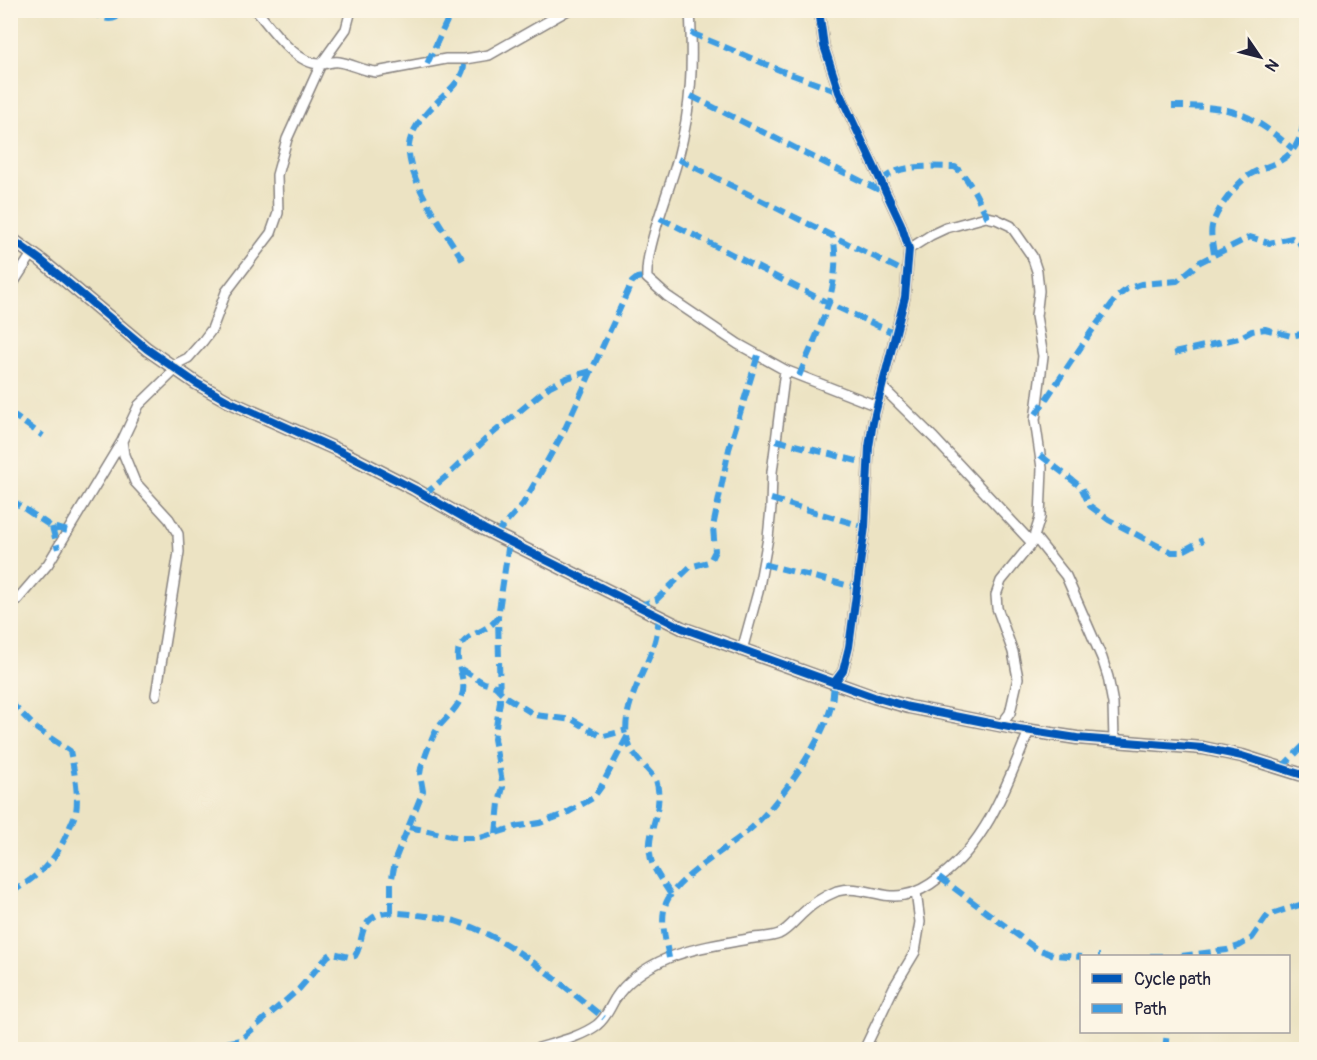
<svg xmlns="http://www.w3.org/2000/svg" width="1317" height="1060" viewBox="0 0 1317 1060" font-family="Pangolin,sans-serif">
<rect width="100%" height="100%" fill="#fcf5e5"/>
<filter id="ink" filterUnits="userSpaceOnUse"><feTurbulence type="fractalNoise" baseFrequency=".0167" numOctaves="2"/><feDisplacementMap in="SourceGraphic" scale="12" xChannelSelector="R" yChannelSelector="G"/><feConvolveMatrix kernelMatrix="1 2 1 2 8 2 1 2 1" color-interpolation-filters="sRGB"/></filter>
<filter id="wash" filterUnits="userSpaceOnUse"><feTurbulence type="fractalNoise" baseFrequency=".008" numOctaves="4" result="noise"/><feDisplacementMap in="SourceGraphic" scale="24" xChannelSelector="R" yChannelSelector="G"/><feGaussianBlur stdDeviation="1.35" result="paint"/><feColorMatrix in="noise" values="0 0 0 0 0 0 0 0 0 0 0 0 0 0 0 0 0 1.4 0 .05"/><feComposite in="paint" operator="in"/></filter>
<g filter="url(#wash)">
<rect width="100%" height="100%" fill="#ece3c3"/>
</g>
<g filter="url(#ink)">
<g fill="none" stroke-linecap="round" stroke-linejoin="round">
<defs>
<path id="minor" d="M256,10C271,28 296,65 321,64C327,64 332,61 339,62C352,64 363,71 376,72L446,59H465L489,55L568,10
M690,10C693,64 692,105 678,158C670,189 645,248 647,278L667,296L738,344L785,370L877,406
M819,10L824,46L839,92L901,224L909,249L905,297L873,422L869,447L865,527L849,647L843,671L834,683
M10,12L13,10
M909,249L931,235L946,228L986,217L996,219L1011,226L1032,256L1037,271L1039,291L1036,316L1043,356L1035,420L1042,468L1040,518L1032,543L1001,581L996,595L997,608L1013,652L1018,678L1010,713L1001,725
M10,288L32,254
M172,366L188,358L203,341L212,329L226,292L271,233L278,213L277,175L287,139L321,64L346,29L351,10
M882,387L934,438L1032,543
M122,441L124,455L135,482L169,519L178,534L179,552L156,695
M1035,537L1066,576L1102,658L1108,677L1113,704L1114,741
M10,608L48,564L122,441L139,405L176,369
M742,650L758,592L768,538L771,508L772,472L785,370
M533,1050C554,1043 579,1038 597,1025C606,1018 609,1009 615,999C627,980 647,967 668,958C693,948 721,944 748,939C758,937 769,938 779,934C788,930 795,920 803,913C812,904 825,896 837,891C860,884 882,900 904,895C918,893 930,885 940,877C988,841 1007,784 1029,731
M864,1050L894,987L915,952L920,922L916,892"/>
<path id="tertiary" d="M10,238L42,261L147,349L196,383L228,401L340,451L414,489L484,529L682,628L874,697L909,707L1019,729L1077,738L1203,748L1242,756L1306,776"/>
</defs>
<use href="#minor" stroke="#87827f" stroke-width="12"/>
<use href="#tertiary" stroke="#87827f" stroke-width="15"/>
<use href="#minor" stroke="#fff" stroke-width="9"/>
<use href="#tertiary" stroke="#fff" stroke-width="12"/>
<path stroke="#3c9ce2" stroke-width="6" stroke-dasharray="12 6" stroke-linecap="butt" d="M90,10C106,22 112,22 129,10
M691,33L782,71L839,92
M427,64L452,10
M691,96L887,194
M1172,106C1233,106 1247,111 1293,149
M678,159L907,273
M881,181C898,163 932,167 955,167C970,178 979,202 988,218
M660,218L824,301L896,334
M1214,254C1213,245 1210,235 1212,226C1216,210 1237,182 1251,174C1264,166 1282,164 1292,151C1302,139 1304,122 1306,107
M463,260C446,233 405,177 409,145C411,129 425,114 436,103C450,89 464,80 465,59
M1174,353L1239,338L1252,331L1265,329L1291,336L1306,333
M799,376C818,330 843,287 833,236
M10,413L43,436
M1036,414L1091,332L1117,297L1127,289L1141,284L1177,281L1200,262L1250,237L1269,243L1292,238L1299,242L1306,254
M776,440L868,464
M1040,455L1081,487L1090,506L1109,520L1162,548L1172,552H1181L1203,540
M424,495L449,474L486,439L550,386L567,378L591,371
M10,499L52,527L68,531
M771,499L865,527
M52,527L58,549
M495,535L523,504L564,431L632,282L637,278L647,276
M763,564L858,588
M638,606L656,600L690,567L708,562L711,559L715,551L713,527L729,449L758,355
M659,616C658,625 657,635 654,644C645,674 616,714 630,747C636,759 648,769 656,780C665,808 647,829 650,854C651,868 664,883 671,895
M461,669L484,683L495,686L506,697L535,715L573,720L599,735L604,736L627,730
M10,702L37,729L70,751C74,769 79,794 76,812C74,818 71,824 69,829C56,861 39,876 10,893
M1282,767L1306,743
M409,827L460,838H480L519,826L540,823L565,814L593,798L601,787L628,735
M496,834L499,803L503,787L494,739L500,702L498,617
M939,877L1035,948L1053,955L1082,957
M391,913V883L396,857L423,791L420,774L421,768C426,755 430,741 437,729C445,718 458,709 462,695C468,679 451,659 461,645C470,632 490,631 498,617L509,542
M1098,956H1100
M1150,956H1166
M1181,956L1227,950L1239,946L1252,938L1268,915L1306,903
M669,958C666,940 658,917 668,899C680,877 727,848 748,831C776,808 820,745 830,710C833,702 833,692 834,683
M192,1050L240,1040L299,989L328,956L333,953L349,957L355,956C363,944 359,929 371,919C382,910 397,913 410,914C425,916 441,917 455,921C512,939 558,982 604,1018
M1165,1050L1167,1032"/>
<defs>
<path id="cycleway" d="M819,10L824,46L839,92L901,224L909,249L905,297L873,422L869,447L865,527L849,647L843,671L834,683
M10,238L42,261L147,349L196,383L228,401L340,451L414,489L484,529L682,628L874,697L909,707L1019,729L1077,738L1203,748L1242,756L1306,776"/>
</defs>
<use href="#cycleway" stroke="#fcf5e5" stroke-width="11"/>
<use href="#cycleway" stroke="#0057b8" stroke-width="8"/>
</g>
</g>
<rect width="1317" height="1060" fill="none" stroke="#fcf5e5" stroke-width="36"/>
<rect x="1080" y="955" width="210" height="78" fill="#fcf5e5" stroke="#a5a1a1" stroke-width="1.5"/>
<rect x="1092" y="974" width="30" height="9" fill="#0057b8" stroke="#a5a1a1" stroke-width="1.5"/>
<text x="1134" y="985" font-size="18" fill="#22223b">Cycle path</text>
<rect x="1092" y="1004" width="30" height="9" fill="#3c9ce2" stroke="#a5a1a1" stroke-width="1.5"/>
<text x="1134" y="1015" font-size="18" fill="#22223b">Path</text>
<g transform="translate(1260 57) rotate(125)" stroke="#fcf5e5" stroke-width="4.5" paint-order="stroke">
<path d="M0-4.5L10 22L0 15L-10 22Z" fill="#22223b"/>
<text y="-9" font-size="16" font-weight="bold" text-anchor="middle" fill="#22223b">N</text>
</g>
</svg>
